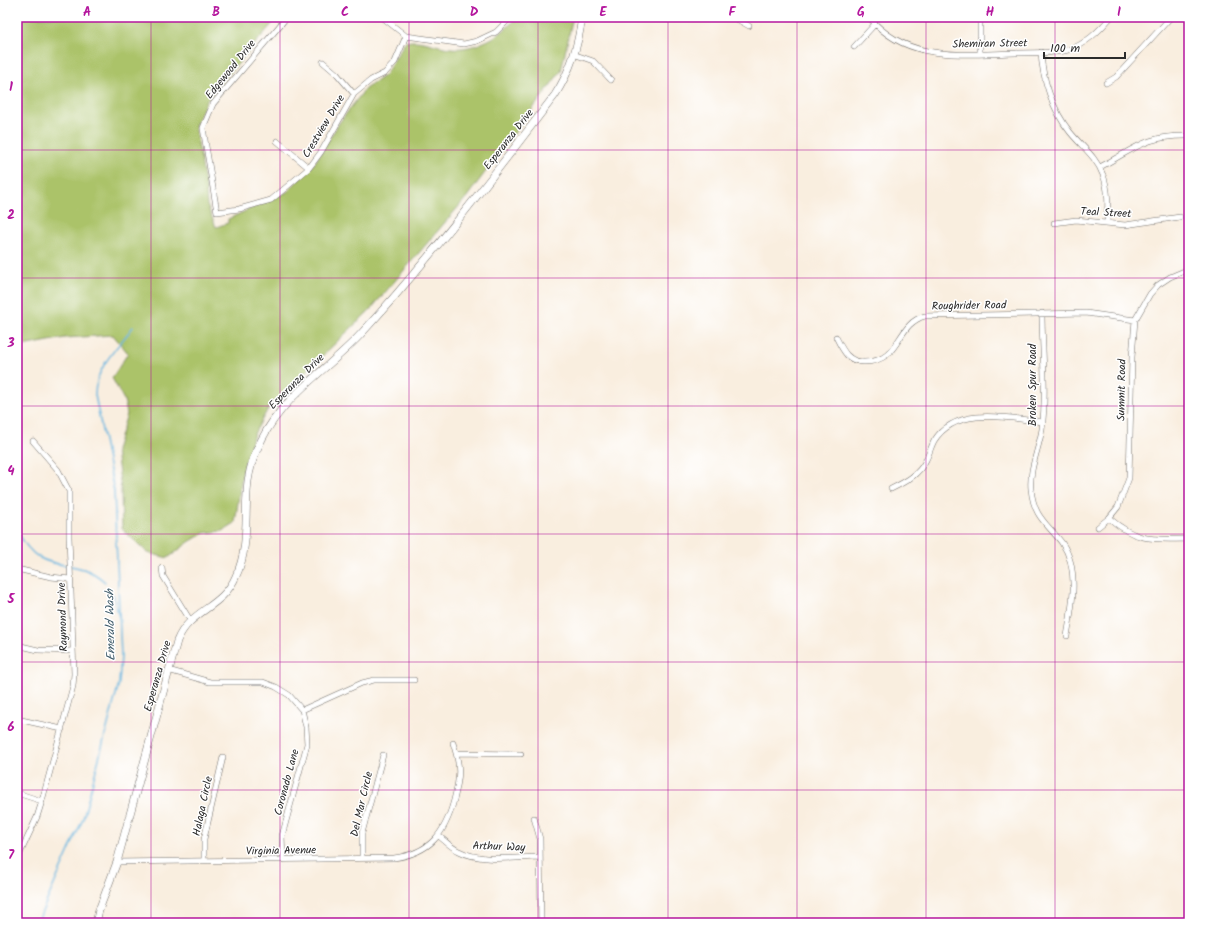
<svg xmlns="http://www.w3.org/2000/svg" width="1206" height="940" viewBox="0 0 1206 940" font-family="Kalam,sans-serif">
<rect width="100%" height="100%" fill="#fff"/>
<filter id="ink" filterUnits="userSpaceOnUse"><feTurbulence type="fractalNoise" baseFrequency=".025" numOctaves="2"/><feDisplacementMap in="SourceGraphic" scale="8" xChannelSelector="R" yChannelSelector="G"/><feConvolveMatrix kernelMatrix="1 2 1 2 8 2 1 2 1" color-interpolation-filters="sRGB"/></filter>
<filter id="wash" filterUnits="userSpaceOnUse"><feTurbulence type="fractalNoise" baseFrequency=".012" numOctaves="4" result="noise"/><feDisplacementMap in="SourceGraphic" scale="16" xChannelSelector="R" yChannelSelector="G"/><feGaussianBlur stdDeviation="0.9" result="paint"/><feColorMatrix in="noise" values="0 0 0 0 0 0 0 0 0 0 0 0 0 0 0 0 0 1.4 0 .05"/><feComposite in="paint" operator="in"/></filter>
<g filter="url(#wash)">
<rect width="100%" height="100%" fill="#f9eedf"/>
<path fill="#abc369" stroke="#6b774a" d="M17,17H278L207,100L195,126L206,188L207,205L216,227L228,223V219L287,192L314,164L339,123L365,89L385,75L405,42C421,38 436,47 451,48C473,51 505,35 516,17H573L561,71L466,198L370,310L269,407L254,434L243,469L235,523L222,531L204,533L189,542L168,558L148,553L122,529L121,490L116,450L127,414L124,400L112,378L128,353L113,335L65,338L17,347Z"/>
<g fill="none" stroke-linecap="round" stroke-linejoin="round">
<path stroke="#66b6e1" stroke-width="1.5" d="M17,530C42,582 71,551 105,582
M113,594L120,621
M37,923L83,819L119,683L121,656L114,491L95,395C95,368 117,348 133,327"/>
</g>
</g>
<g filter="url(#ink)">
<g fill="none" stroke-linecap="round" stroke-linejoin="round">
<defs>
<path id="minor" d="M287,17L213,104L203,128L217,212L239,209L271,200L309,168L321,152L354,94L371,80L385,73L395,62L406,36
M382,17L406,36L464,44L477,41L496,32L511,17
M733,17L749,26
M869,17C907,63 963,54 1016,53C1031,52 1054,54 1068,50C1086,44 1099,31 1111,17
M980,17V54
M854,47L875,24
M1041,52C1042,78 1053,111 1070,132C1081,146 1096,156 1103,175C1109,190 1108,207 1107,223
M576,55L593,61L611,80
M323,62L337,74L354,94
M1106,83L1116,77L1171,17
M277,141L309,168
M1100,167C1136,148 1146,135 1189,136
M1054,223L1076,220L1125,225L1180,217
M1042,313C1042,351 1047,392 1042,429C1039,449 1029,469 1031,489C1034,518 1047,523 1062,543C1080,569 1072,607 1067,636
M836,337C843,351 848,362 864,362C902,362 895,324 925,316L1086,313L1135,320
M891,489C905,482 919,475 926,460C929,454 931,447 934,441C956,405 1009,418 1043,422
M1109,518C1138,543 1153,539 1189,539
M1098,527L1109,518L1118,507L1129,478L1132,357L1135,320L1150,294L1158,285L1170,277L1189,269
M162,568L163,576L190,620
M17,569L51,577L70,579
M17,645L38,650L73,651
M168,670L210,682H263L276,687L289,695L302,710L306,727L307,744L282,836L283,860
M302,710L362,683L374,680H414
M17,719L62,729
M457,753L521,754
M17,793L42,801
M534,818L540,839L541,923
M439,836C445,841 452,848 459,851C482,863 515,857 540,857
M362,858V833L383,755
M17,860L37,817L42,801L73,686L74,674L69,537V491L58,470L33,441
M204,861V839L223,757
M117,862L394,858C430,853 445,834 454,800C460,776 461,767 453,743"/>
<path id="secondary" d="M96,923L99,910L117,862L177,641C190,609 222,609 236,576C250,547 244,513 248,481C250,467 255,452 262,439C284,395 327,370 360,335C430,259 492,177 555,95C571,70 578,46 582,17"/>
</defs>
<use href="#minor" stroke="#736f6a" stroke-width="6"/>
<use href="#secondary" stroke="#736f6a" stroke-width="8"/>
<use href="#minor" stroke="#fff" stroke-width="5"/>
<use href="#secondary" stroke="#fff" stroke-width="7"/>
</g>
</g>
<path fill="none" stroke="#b5179e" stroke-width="1" stroke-opacity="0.55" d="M151,17V923M280,17V923M409,17V923M538,17V923M668,17V923M797,17V923M926,17V923M1055,17V923M17,150H1189M17,278H1189M17,406H1189M17,534H1189M17,662H1189M17,790H1189"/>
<g text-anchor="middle" stroke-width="3" stroke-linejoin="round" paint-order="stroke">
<g font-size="11" fill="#2b2b2b" stroke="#fff">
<text transform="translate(990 43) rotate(-1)" y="4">Shemiran Street</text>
<text transform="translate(230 69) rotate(-51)" y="4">Edgewood Drive</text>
<text transform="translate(323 126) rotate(-59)" y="4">Crestview Drive</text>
<text transform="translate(508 139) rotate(-52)" y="4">Esperanza Drive</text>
<text transform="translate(1106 212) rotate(3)" y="4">Teal Street</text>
<text transform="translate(969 305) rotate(-1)" y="4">Roughrider Road</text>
<text transform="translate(296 381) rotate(-45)" y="4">Esperanza Drive</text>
<text transform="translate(1032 385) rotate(-90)" y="4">Broken Spur Road</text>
<text transform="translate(1121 390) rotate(-89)" y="4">Summit Road</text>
<text transform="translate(62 617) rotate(-92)" y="4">Raymond Drive</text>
<text transform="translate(157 676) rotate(-74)" y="4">Esperanza Drive</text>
<text transform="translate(286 782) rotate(-75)" y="4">Coronado Lane</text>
<text transform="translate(361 804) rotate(-77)" y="4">Del Mar Circle</text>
<text transform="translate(202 806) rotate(-78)" y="4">Halaga Circle</text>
<text transform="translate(499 846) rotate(2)" y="4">Arthur Way</text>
<text transform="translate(281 850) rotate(-1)" y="4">Virginia Avenue</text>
</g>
<g font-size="12" font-style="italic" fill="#405c6b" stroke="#fff">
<text transform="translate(110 625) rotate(-91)" y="4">Emerald Wash</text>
</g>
</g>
<rect width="1206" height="940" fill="none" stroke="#fff" stroke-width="44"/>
<path d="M1044 52v6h81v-6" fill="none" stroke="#2b2b2b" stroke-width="2"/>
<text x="1050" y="52" font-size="12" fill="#2b2b2b" stroke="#ffffff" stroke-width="3" paint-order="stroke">100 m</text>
<rect x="22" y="22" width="1162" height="896" fill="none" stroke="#b5179e" stroke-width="1.5"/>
<g font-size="13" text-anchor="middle" font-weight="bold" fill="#b5179e">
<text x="87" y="16">A</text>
<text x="216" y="16">B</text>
<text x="345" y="16">C</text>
<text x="474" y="16">D</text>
<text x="603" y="16">E</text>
<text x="732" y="16">F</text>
<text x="861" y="16">G</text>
<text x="990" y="16">H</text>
<text x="1119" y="16">I</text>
<text x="11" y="91">1</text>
<text x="11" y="219">2</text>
<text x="11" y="347">3</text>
<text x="11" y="475">4</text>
<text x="11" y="603">5</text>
<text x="11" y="731">6</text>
<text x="11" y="859">7</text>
</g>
</svg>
